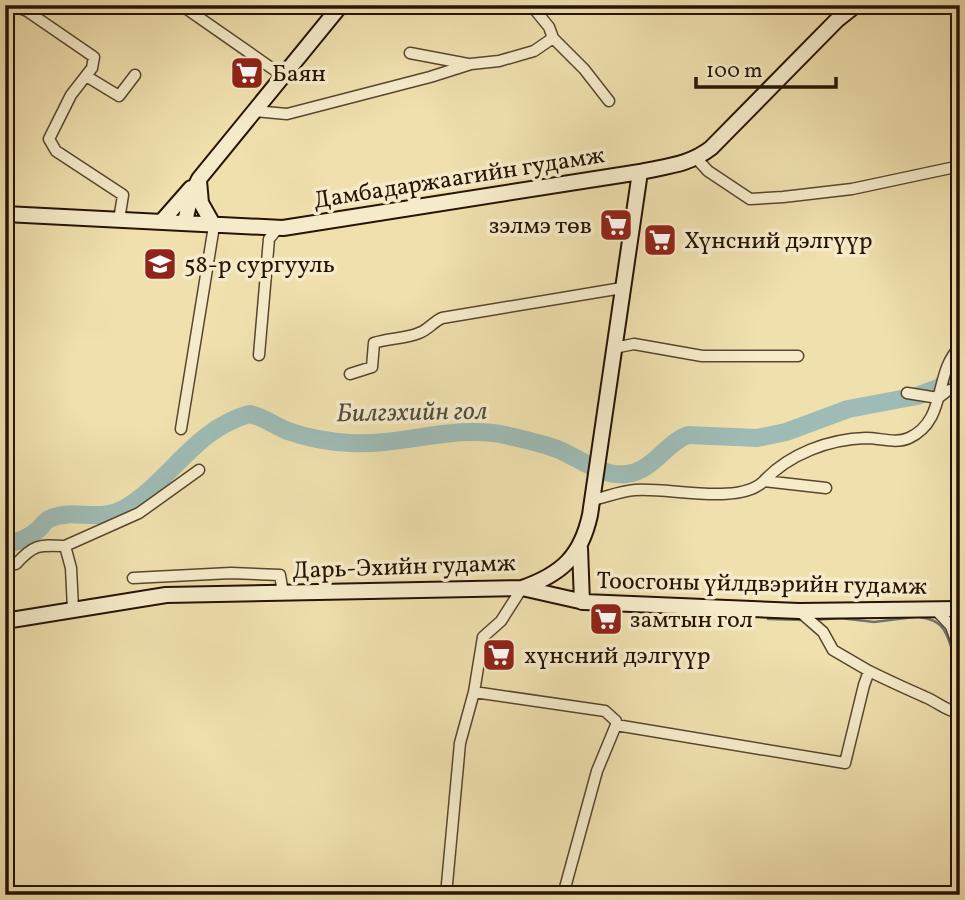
<svg xmlns="http://www.w3.org/2000/svg" width="965" height="900" viewBox="0 0 965 900" font-family="Vollkorn,serif">
<rect width="100%" height="100%" fill="#efe0ae"/>
<filter id="stains"><feTurbulence type="fractalNoise" baseFrequency=".00286" numOctaves="4"/><feColorMatrix values="0 0 0 0 .2 0 0 0 0 .09 0 0 0 0 .02 0 0 0 .5 -.17"/></filter>
<radialGradient id="worn" r=".72"><stop offset=".6" stop-color="#630" stop-opacity="0"/><stop offset="1" stop-color="#630" stop-opacity=".3"/></radialGradient>
<g fill="none" stroke-linecap="round" stroke-linejoin="round">
<path stroke="#6e786e" stroke-width="2.5" d="M920,617C953,622 945,643 960,667
M768,619L804,620
M814,620L840,618L874,622L922,616"/>
<path stroke="#9ebbb5" stroke-width="18" d="M5,544C17,543 30,537 39,529C43,525 45,520 51,518C75,508 99,523 125,508C171,481 193,430 249,414C262,416 275,426 288,431C307,438 331,442 351,443C402,446 455,424 505,435C522,439 541,443 557,449C580,458 600,477 626,474C654,471 665,443 688,435L757,438L786,432L848,409L917,396L938,388L960,371"/>
<defs>
<path id="street" d="M13,5L27,11L94,57L92,68L71,95L49,139L56,151L123,195L119,220
M181,5L283,76
M531,5L549,27L553,38L584,69L609,101
M410,53L468,64
M86,76L119,96L135,75
M254,111L287,114L430,77L471,64L499,61L534,51L553,38
M697,159L708,171L750,199L783,197L852,189L960,166
M614,348L634,344L702,356H798
M259,355L269,239L278,228
M350,374L372,367L374,343C389,338 405,339 419,333C428,330 433,322 442,318L622,288
M907,393L938,398L947,391L960,387
M181,429L214,226
M764,481C789,454 829,439 866,438C880,438 896,444 909,438C948,420 933,373 960,347
M593,500C606,497 621,491 635,490C669,487 739,506 764,481L826,488
M5,563L16,564C34,544 39,545 65,546
M133,578L231,573L280,575L283,593
M73,609L71,568L65,546L139,513L199,470
M935,609L951,626L960,652
M869,671C889,681 905,688 925,697C938,702 945,711 960,713
M474,692L605,711L616,721V725L597,771L563,895
M616,725L845,763L864,685L869,671L833,650L823,632L799,611
M446,895L460,743L474,692L483,637L501,621L522,588"/>
<path id="secondary" d="M199,181L201,203L214,226
M5,214L283,228L640,172C667,166 689,165 711,148L837,20L856,5
M162,221L191,188
M185,222L191,195L199,179L341,5
M580,548L582,602
M522,588L584,602L799,611L960,609
M5,621L166,595L522,588C562,574 581,556 590,515L640,172"/>
</defs>
<use href="#street" stroke="#58462e" stroke-width="13"/>
<use href="#secondary" stroke="#261304" stroke-width="18"/>
<use href="#street" stroke="#f5ebca" stroke-width="10"/>
<use href="#secondary" stroke="#f5ebca" stroke-width="14"/>
</g>
<defs>
<symbol id="supermarket-square" viewBox="-11 -11 22 22"><rect x="-9" y="-9" width="18" height="18" rx="4" fill="#8f2418" stroke="#f5ebca"/><path d="M-6-5.5h2.5l.6 2H6L4.5 2H-2.5L-4.4-4H-6ZM-1.5 3.2a1.3 1.3 0 1 0 .1 0ZM3 3.2a1.3 1.3 0 1 0 .1 0Z" fill="#fff"/></symbol>
<symbol id="school-square" viewBox="-11 -11 22 22"><rect x="-9" y="-9" width="18" height="18" rx="4" fill="#8f2418" stroke="#f5ebca"/><path d="M0-5L7-2L0 1L-7-2ZM-4 1L0 2.5L4 1V4Q0 6-4 4Z" fill="#fff"/></symbol>
</defs>
<g fill-rule="evenodd">
<use href="#supermarket-square" x="228" y="54" width="38" height="38"/>
<use href="#supermarket-square" x="597" y="206" width="38" height="38"/>
<use href="#supermarket-square" x="641" y="221" width="38" height="38"/>
<use href="#school-square" x="141" y="245" width="38" height="38"/>
<use href="#supermarket-square" x="587" y="600" width="38" height="38"/>
<use href="#supermarket-square" x="480" y="636" width="38" height="38"/>
</g>
<g text-anchor="middle" stroke-width="7" stroke-linejoin="round" paint-order="stroke">
<g font-size="24" fill="#261304" stroke="#f5ebca" text-anchor="start">
<text x="272" y="81">Баян</text>
<text x="592" y="233" text-anchor="end">зэлмэ төв</text>
<text x="684" y="248">Хүнсний дэлгүүр</text>
<text x="184" y="272">58-р сургууль</text>
<text x="630" y="627">замтын гол</text>
<text x="524" y="663">хүнсний дэлгүүр</text>
</g>
<g font-size="24" fill="#261304" stroke="#f5ebca">
<text transform="translate(459 177) rotate(-9)" y="8">Дамбадаржаагийн гудамж</text>
<text transform="translate(404 566) rotate(-2)" y="8">Дарь-Эхийн гудамж</text>
<text transform="translate(762 583) rotate(1)" y="8">Тоосгоны үйлдвэрийн гудамж</text>
</g>
<g font-size="26" font-style="italic" fill="#504e42" stroke="#f5ebca">
<text transform="translate(412 411) rotate(-1)" y="9">Билгэхийн гол</text>
</g>
</g>
<rect width="965" height="900" fill="none" stroke="#efe0ae" stroke-width="28"/>
<rect x="7" y="7" width="951" height="886" fill="none" stroke="#261304" stroke-width="3.5"/>
<rect x="14" y="14" width="937" height="872" fill="none" stroke="#261304" stroke-width="2"/>
<path d="M696 77v10h140v-10" fill="none" stroke="#261304" stroke-width="3.5"/>
<text x="706" y="77" font-size="21" fill="#261304" stroke="#f5ebca" stroke-width="5" paint-order="stroke">100 m</text>
<rect width="100%" height="100%" filter="url(#stains)"/>
<rect width="100%" height="100%" fill="url(#worn)"/>
</svg>
